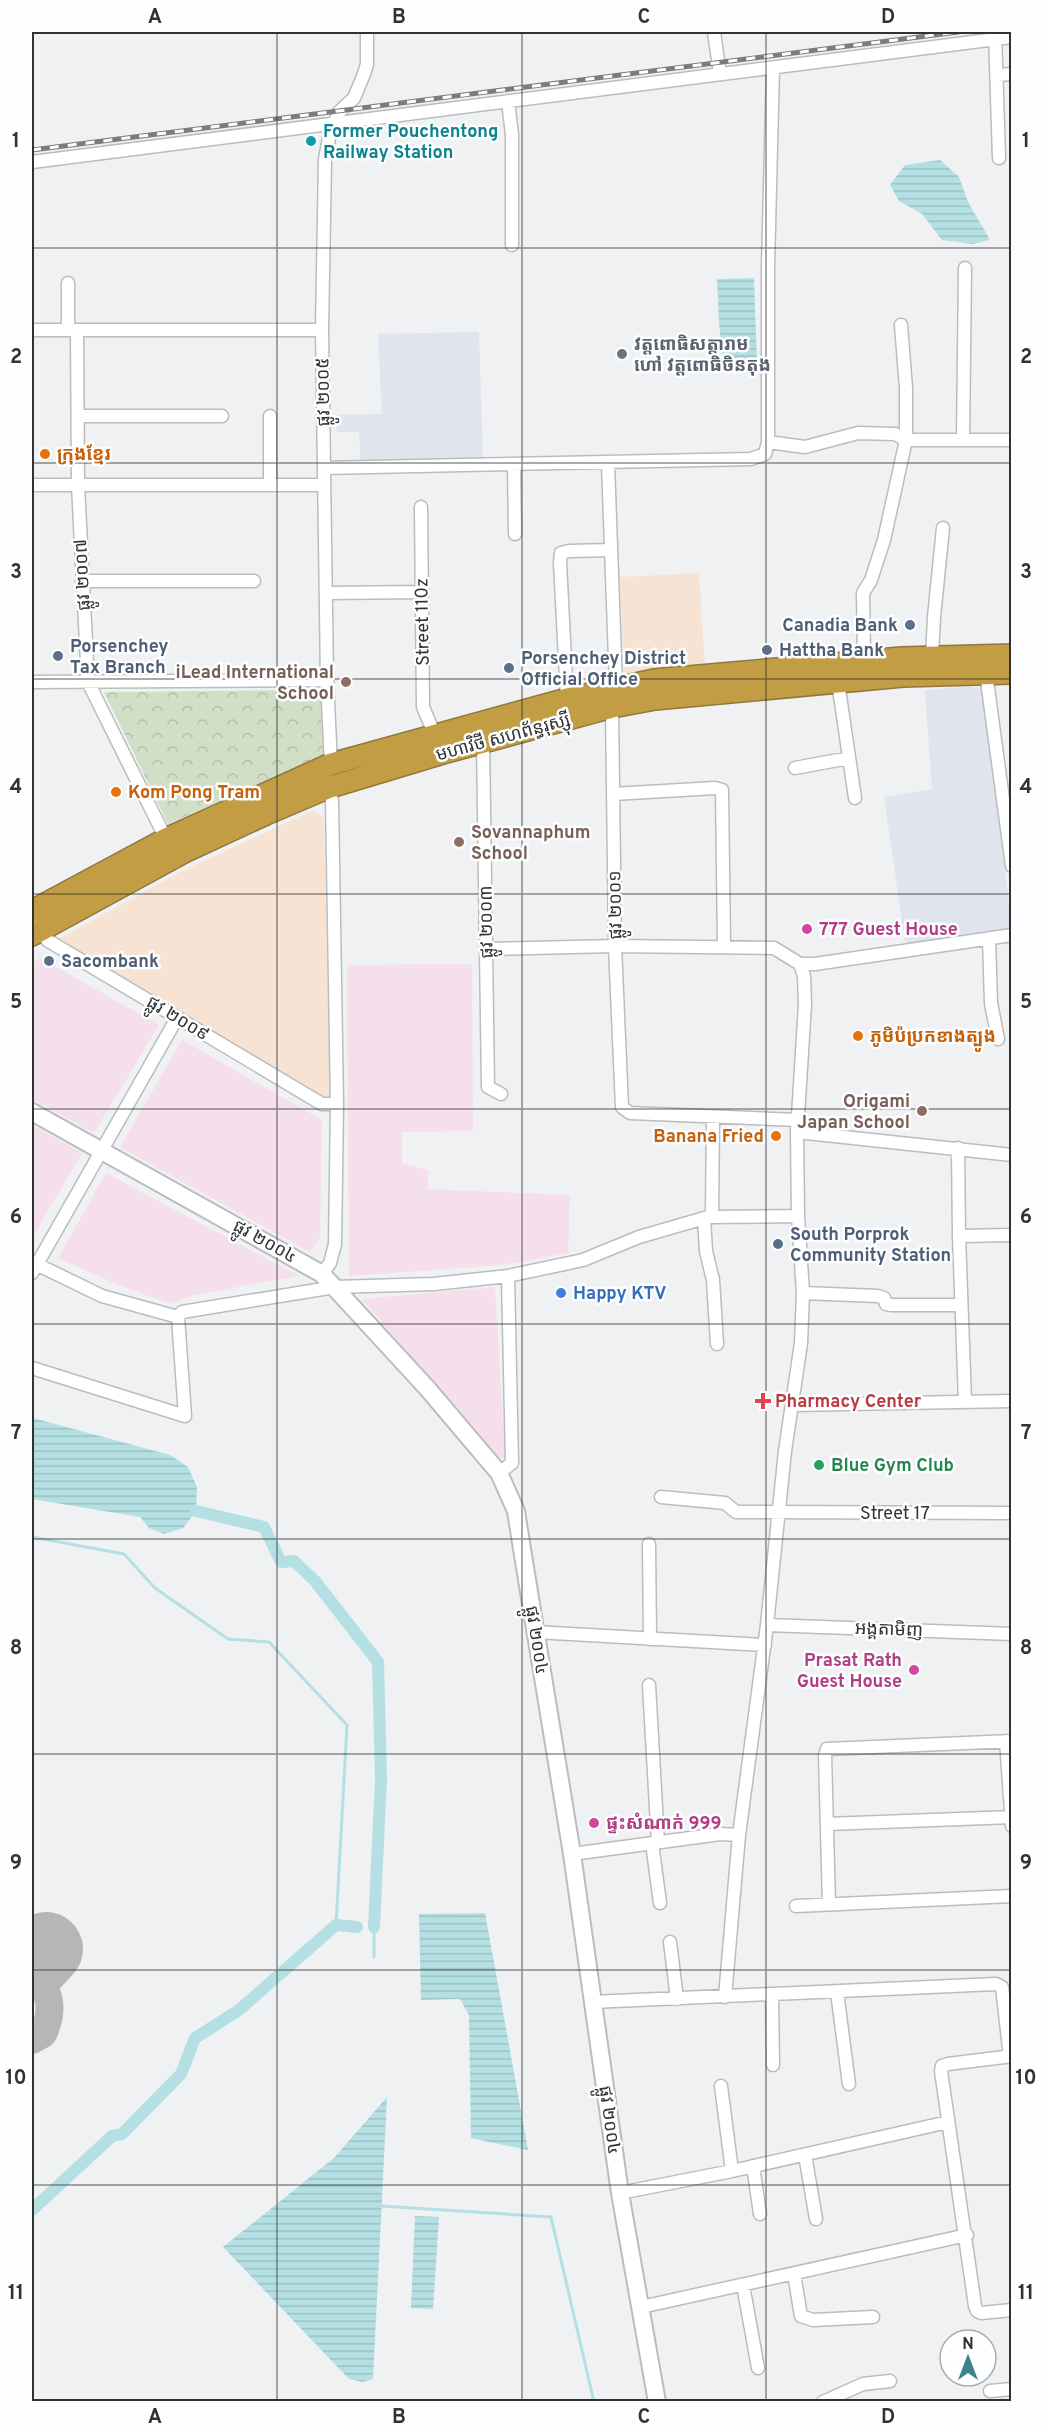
<svg xmlns="http://www.w3.org/2000/svg" width="1043" height="2433" viewBox="0 0 1043 2433" font-family="Overpass,'Noto Sans Khmer',sans-serif">
<defs>
<pattern id="park-crowns" width="20" height="18" patternUnits="userSpaceOnUse" patternTransform="scale(1.5)"><rect width="20" height="18" fill="#d1dfc6"/><path d="M2 6a3 3 0 1 1 6 0M12 15a3 3 0 1 1 6 0" fill="none" stroke="#b4c0ab"/></pattern>
<pattern id="water-rules" width="6" height="5" patternUnits="userSpaceOnUse" patternTransform="scale(1.5)"><rect width="6" height="5" fill="#b4e0e4"/><path d="M0 2.5h6" fill="none" stroke="#9bc1c4"/></pattern>
</defs>
<rect width="100%" height="100%" fill="#eff1f3"/>
<path fill="#f6e3d3" d="M699,573L705,668L624,677L620,577Z
M314,810L324,818L330,1099L324,1101L57,940L180,872Z"/>
<path fill="#f5dfed" d="M40,958L159,1025L94,1133L32,1099V964Z
M472,964L473,1131L402,1132V1164L429,1170L427,1189L570,1195L568,1253L502,1265L349,1276L347,965Z
M182,1040L322,1120L320,1237L311,1253L120,1147Z
M32,1125L82,1153L32,1238Z
M106,1173L299,1276L193,1295L171,1304L116,1284L58,1258Z
M495,1287L505,1458H497L362,1299Z"/>
<path fill="#dfe4ed" d="M479,332L483,463L361,466L359,432H337L336,415L382,414L378,334Z
M963,687L986,688L1011,924L1005,933L906,948L884,797L932,789L925,690Z"/>
<path fill="url(#park-crowns)" d="M322,690L323,755L168,824L104,692Z"/>
<path fill="url(#water-rules)" d="M940,160L959,177L968,202L990,240L972,244L942,240L922,214L899,201L890,185L905,165Z
M754,278L757,365L724,369L719,323L717,279Z
M33,1418L170,1455L188,1467L197,1487L196,1511L183,1528L164,1534L149,1528L140,1517L32,1499Z
M485,1913L528,2150L471,2138L469,2015L460,1999L421,2000L419,1914Z
M387,2097L373,2379L362,2382L349,2379L223,2247L334,2158Z
M415,2216L439,2217L433,2309L411,2308Z"/>
<g fill="none" stroke-linecap="round" stroke-linejoin="round">
<path stroke="#b4e0e4" stroke-width="3" d="M32,1537L124,1554L155,1588L228,1639L269,1642L347,1725L336,1925
M374,1957V1927
M381,2206L551,2217L594,2402"/>
<path stroke="#b4e0e4" stroke-width="12" d="M196,1511L264,1527L281,1562L294,1561L315,1581L378,1662L381,1779L374,1927
M32,2210L112,2136L122,2134L181,2074L195,2038L239,2010L336,1925L357,1927"/>
<path stroke="#b5b6b8" stroke-width="28" d="M32,1969C50,1991 55,2008 43,2034L32,2040"/>
<path stroke="#b5b6b8" stroke-width="74" d="M32,1964L46,1949"/>
<defs>
<path id="street" d="M714,32L720,74
M995,33L999,158
M997,75L1012,74
M508,101L512,135V245
M32,162L1012,37
M68,283V330
M32,330H322
M77,330L78,485L88,682L166,839
M78,416H222
M963,440L965,268
M768,442L805,447L858,433L895,434L906,440H1012
M608,463L616,687
M514,465L515,534
M324,468L751,459L765,454L768,442V266L773,68
M32,485H324
M270,485V416
M421,507L423,707L435,735
M82,581H254
M326,593L422,592
M932,656L934,617L943,528
M864,661L863,593L871,580L884,540L906,440V388L901,325
M986,673L1012,866
M32,682L327,680
M838,682L855,798
M567,699L560,562L561,553L569,551L610,550
M612,707L615,946L622,1107L630,1113L798,1120
M483,742L488,1087L501,1094
M331,764L327,680L322,330L325,159L329,138L339,112L354,98L364,74L367,64V32
M795,768L849,758
M613,794L715,788L722,790L724,947
M32,914L47,940L322,1104H337
M989,939L991,1003L998,1039
M486,949L615,946L774,948L800,964H815L1012,935
M797,1132L1012,1155
M958,1148L959,1236L965,1401
M712,1217L713,1117
M704,1218L706,1251L713,1280L717,1344
M959,1236L1012,1235
M32,1262L102,1296L178,1317
M32,1273L177,1018
M322,1274L330,1263L335,1244L337,1104L332,800L327,788
M803,1293L878,1296L884,1298L886,1304L891,1305H961
M32,1368L185,1416L178,1317L182,1312L335,1287L434,1284L508,1276L583,1260L639,1237L708,1217L798,1216
M793,1405L1012,1401
M499,1473L512,1463L508,1276
M661,1497L725,1503L736,1512L1012,1513
M649,1544L650,1639
M767,1625L1012,1634
M535,1632L765,1645
M649,1685L658,1843
M1006,1741L1012,1826
M828,1824L1012,1817
M652,1843L660,1903
M572,1854L720,1834L739,1835
M829,1904L825,1755L827,1749L1012,1741
M796,1906L1012,1896
M670,1942L677,1999
M837,1992L849,2084
M772,1995L773,2065
M725,1997L739,1835L767,1625L785,1451L801,1343L803,1293L798,1216L797,1132L805,1004L804,976L800,964
M592,2002L996,1984L1002,1987L1010,2057
M1012,2056L948,2064L942,2066L941,2071L975,2306L977,2311L981,2313L1012,2310
M721,2086L732,2171
M805,2155L816,2219
M753,2166L760,2214
M620,2193L732,2171L948,2122
M794,2274L801,2316L813,2320L873,2317
M743,2285L758,2368
M641,2307L967,2235
M990,2391L1012,2389
M823,2402L863,2384L890,2381"/>
<path id="secondary" d="M32,1112L322,1274L427,1388L499,1473L516,1511L522,1549L572,1854L620,2193L657,2402"/>
<path id="highway" d="M32,911L166,839L331,764L567,699L654,680L901,658L1012,655
M32,935L186,851L266,814L327,788L443,753L612,707L655,699L903,676L1012,673"/>
</defs>
<use href="#street" stroke="#babcbe" stroke-width="15"/>
<use href="#secondary" stroke="#babcbe" stroke-width="20"/>
<use href="#highway" stroke="#90783d" stroke-width="24"/>
<use href="#street" stroke="#fff" stroke-width="12"/>
<use href="#secondary" stroke="#fff" stroke-width="16"/>
<use href="#highway" stroke="#c29d43" stroke-width="21"/>
<defs>
<path id="rail" d="M32,150L958,32"/>
</defs>
<use href="#rail" stroke="#7b7c7d" stroke-width="5"/>
<use href="#rail" stroke="#fdfeff" stroke-width="3" stroke-dasharray="9" stroke-linecap="butt"/>
</g>
<path fill="none" stroke="#323233" stroke-width="1.5" stroke-opacity="0.55" d="M277,32V2402M522,32V2402M766,32V2402M32,248H1012M32,463H1012M32,679H1012M32,894H1012M32,1109H1012M32,1324H1012M32,1539H1012M32,1754H1012M32,1970H1012M32,2185H1012"/>
<circle fill="#0f9aa8" stroke="#fdfeff" stroke-width="2" cx="311" cy="141" r="6"/>
<circle fill="#6b7280" stroke="#fdfeff" stroke-width="2" cx="622" cy="354" r="6"/>
<g fill="#e8710a" stroke="#fdfeff" stroke-width="2">
<circle cx="45" cy="454" r="6"/>
<circle cx="116" cy="792" r="6"/>
<circle cx="858" cy="1036" r="6"/>
<circle cx="776" cy="1136" r="6"/>
</g>
<g fill="#5c6f8a" stroke="#fdfeff" stroke-width="2">
<circle cx="910" cy="625" r="6"/>
<circle cx="767" cy="650" r="6"/>
<circle cx="58" cy="656" r="6"/>
<circle cx="509" cy="668" r="6"/>
<circle cx="49" cy="961" r="6"/>
<circle cx="778" cy="1244" r="6"/>
</g>
<g fill="#8d6e63" stroke="#fdfeff" stroke-width="2">
<circle cx="346" cy="682" r="6"/>
<circle cx="459" cy="842" r="6"/>
<circle cx="922" cy="1111" r="6"/>
</g>
<g fill="#d1479c" stroke="#fdfeff" stroke-width="2">
<circle cx="807" cy="929" r="6"/>
<circle cx="914" cy="1670" r="6"/>
<circle cx="594" cy="1823" r="6"/>
</g>
<circle fill="#3f7fe0" stroke="#fdfeff" stroke-width="2" cx="561" cy="1293" r="6"/>
<path fill="#e0444e" stroke="#fdfeff" stroke-width="2" d="M760 1392h6v6h6v6h-6v6h-6v-6h-6v-6h6z"/>
<circle fill="#2e9e5b" stroke="#fdfeff" stroke-width="2" cx="819" cy="1465" r="6"/>
<g text-anchor="middle" stroke-width="5" stroke-linejoin="round" paint-order="stroke">
<g font-size="18" font-weight="bold" fill="#0d838f" stroke="#fdfeff" text-anchor="start">
<text x="323" y="137">Former Pouchentong<tspan x="323" dy="21">Railway Station</tspan></text>
</g>
<g font-size="18" font-weight="bold" fill="#5b616d" stroke="#fdfeff" text-anchor="start">
<text x="634" y="350">វត្តពោធិសត្តារាម<tspan x="634" dy="21">ហៅ វត្តពោធិចិនតុង</tspan></text>
</g>
<g font-size="18" fill="#323233" stroke="#fdfeff">
<text transform="translate(323 392) rotate(-91)" y="6">ផ្លូវ ២០០៥</text>
<text transform="translate(82 575) rotate(-93)" y="6">ផ្លូវ ២០០៧</text>
<text transform="translate(422 622) rotate(-91)" y="6">Street 110z</text>
<text transform="translate(503 737) rotate(-15)" y="6">មហាវិថី សហព័ន្ធរុស្ស៊ី</text>
<text transform="translate(615 905) rotate(-91)" y="6">ផ្លូវ ២០០១</text>
<text transform="translate(486 922) rotate(-91)" y="6">ផ្លូវ ២០០៣</text>
<text transform="translate(178 1018) rotate(31)" y="6">ផ្លូវ ២០០៩</text>
<text transform="translate(265 1241) rotate(29)" y="6">ផ្លូវ ២០០៤</text>
<text x="895" y="1519">Street 17</text>
<text transform="translate(889 1629) rotate(2)" y="6">អង្គតាមិញ</text>
<text transform="translate(537 1640) rotate(81)" y="6">ផ្លូវ ២០០៤</text>
<text transform="translate(610 2120) rotate(82)" y="6">ផ្លូវ ២០០៤</text>
</g>
<g font-size="18" font-weight="bold" fill="#c56008" stroke="#fdfeff" text-anchor="start">
<text x="57" y="460">ក្រុងខ្មែរ</text>
<text x="128" y="798">Kom Pong Tram</text>
<text x="870" y="1042">ភូមិប៉ប្រកខាងត្បូង</text>
<text x="764" y="1142" text-anchor="end">Banana Fried</text>
</g>
<g font-size="18" font-weight="bold" fill="#4e5e75" stroke="#fdfeff" text-anchor="start">
<text x="898" y="631" text-anchor="end">Canadia Bank</text>
<text x="70" y="652">Porsenchey<tspan x="70" dy="21">Tax Branch</tspan></text>
<text x="779" y="656">Hattha Bank</text>
<text x="521" y="664">Porsenchey District<tspan x="521" dy="21">Official Office</tspan></text>
<text x="61" y="967">Sacombank</text>
<text x="790" y="1240">South Porprok<tspan x="790" dy="21">Community Station</tspan></text>
</g>
<g font-size="18" font-weight="bold" fill="#785e54" stroke="#fdfeff" text-anchor="end">
<text x="334" y="678">iLead International<tspan x="334" dy="21">School</tspan></text>
<text x="471" y="838" text-anchor="start">Sovannaphum<tspan x="471" dy="21">School</tspan></text>
<text x="910" y="1107">Origami<tspan x="910" dy="21">Japan School</tspan></text>
</g>
<g font-size="18" font-weight="bold" fill="#b23c85" stroke="#fdfeff" text-anchor="start">
<text x="819" y="935">777 Guest House</text>
<text x="902" y="1666" text-anchor="end">Prasat Rath<tspan x="902" dy="21">Guest House</tspan></text>
<text x="606" y="1829">ផ្ទះសំណាក់ 999</text>
</g>
<g font-size="18" font-weight="bold" fill="#366cbe" stroke="#fdfeff" text-anchor="start">
<text x="573" y="1299">Happy KTV</text>
</g>
<g font-size="18" font-weight="bold" fill="#be3a42" stroke="#fdfeff" text-anchor="start">
<text x="775" y="1407">Pharmacy Center</text>
</g>
<g font-size="18" font-weight="bold" fill="#27864d" stroke="#fdfeff" text-anchor="start">
<text x="831" y="1471">Blue Gym Club</text>
</g>
</g>
<rect width="1043" height="2433" fill="none" stroke="#fdfeff" stroke-width="66"/>
<g transform="translate(968 2358)"><circle r="28" fill="#fdfeff" stroke="#acacad" stroke-width="1.5"/>
<path d="M0-4.5L10 22L0 15L-10 22Z" fill="#3d838e"/>
<text y="-9" font-size="16" font-weight="bold" text-anchor="middle" fill="#323233">N</text>
</g>
<rect x="33" y="33" width="977" height="2367" fill="none" stroke="#323233" stroke-width="2"/>
<g font-size="20" text-anchor="middle" font-weight="bold" fill="#323233">
<text x="155" y="23">A</text>
<text x="399" y="23">B</text>
<text x="644" y="23">C</text>
<text x="888" y="23">D</text>
<text x="16" y="147">1</text>
<text x="1026" y="147">1</text>
<text x="16" y="363">2</text>
<text x="1026" y="363">2</text>
<text x="16" y="578">3</text>
<text x="1026" y="578">3</text>
<text x="16" y="793">4</text>
<text x="1026" y="793">4</text>
<text x="16" y="1008">5</text>
<text x="1026" y="1008">5</text>
<text x="16" y="1223">6</text>
<text x="1026" y="1223">6</text>
<text x="16" y="1439">7</text>
<text x="1026" y="1439">7</text>
<text x="16" y="1654">8</text>
<text x="1026" y="1654">8</text>
<text x="16" y="1869">9</text>
<text x="1026" y="1869">9</text>
<text x="16" y="2084">10</text>
<text x="1026" y="2084">10</text>
<text x="16" y="2299">11</text>
<text x="1026" y="2299">11</text>
<text x="155" y="2423">A</text>
<text x="399" y="2423">B</text>
<text x="644" y="2423">C</text>
<text x="888" y="2423">D</text>
</g>
</svg>
